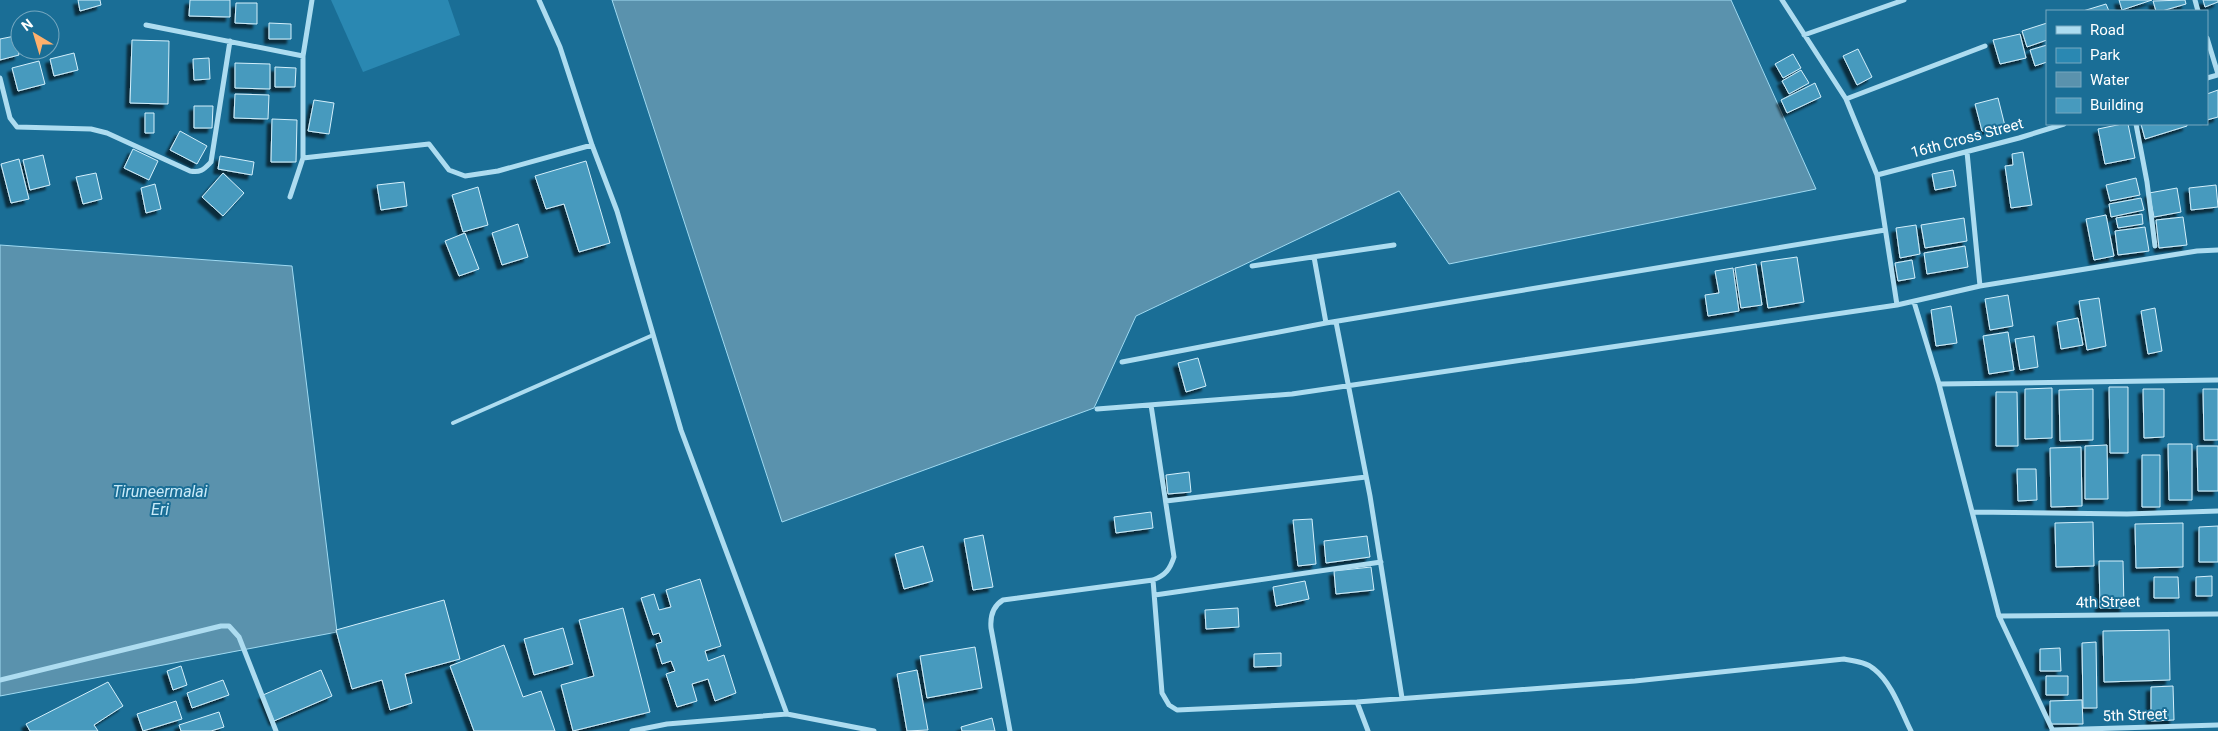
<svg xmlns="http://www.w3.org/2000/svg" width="2218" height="731" viewBox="0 0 2218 731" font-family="Roboto,sans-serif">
<defs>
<filter id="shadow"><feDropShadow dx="-4.5" dy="4.5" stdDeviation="1" flood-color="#0009"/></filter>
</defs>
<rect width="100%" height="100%" fill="#1a6e96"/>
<path fill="#2a88b2" d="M331,0H448L460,35L363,72Z"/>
<path fill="#5a92ad" stroke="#9fdaf2" d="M612,0H1731L1816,189L1449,264L1399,191L1136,316L1094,408L782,522Z
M0,245L292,266L337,632L0,696Z"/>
<path fill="#479abe" stroke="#d3effb" filter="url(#shadow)" d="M78,0H100L101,5L80,11Z
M190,0H230V17L189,16Z
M2119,0H2152L2122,10Z
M2185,0L2186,4L2162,11H2156L2153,1Z
M2203,0H2218V2L2205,7Z
M236,3H257V24L235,23Z
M2106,4L2109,11H2083Z
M269,23L291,24V39H269Z
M2047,23V40L2027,47L2022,31Z
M2020,34L2026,58L2000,64L1993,40Z
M15,36L19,55L0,60V39Z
M132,40L169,41L168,104L130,103Z
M2047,45V62L2035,66L2030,50Z
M1858,49L1872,77L1857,85L1843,56Z
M74,53L78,70L54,76L50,59Z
M1793,54L1801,68L1783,78L1775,64Z
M209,58L210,79L194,80L193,59Z
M39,61L45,84L18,91L12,68Z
M235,63L270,64V89L235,88Z
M275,67L296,68L295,87H275Z
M1801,70L1809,83L1789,94L1782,81Z
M1815,83L1821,97L1787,113L1781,100Z
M2218,90V117L2207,120V94Z
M235,94L269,95L268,119L234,118Z
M1998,98L2005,126L1982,131L1975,104Z
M314,100L334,103L329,134L308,131Z
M194,106H213L212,128H194Z
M145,113H154V133H145Z
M272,119L297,120L296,162H271Z
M2122,124H2128L2135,158L2105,164L2098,129Z
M2141,124H2187V126L2145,139Z
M180,131L207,146L197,164L170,150Z
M133,149L158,161L149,180L124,168Z
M2023,152L2032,205L2011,208L2005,166L2013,165L2012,154Z
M43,155L50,185L30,190L23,160Z
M220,156L254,162L252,175L218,169Z
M19,159L29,199L11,203L1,164Z
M586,161L610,243L579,252L564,204L546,209L535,176Z
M1953,170L1956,186L1935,190L1932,174Z
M96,173L102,199L83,204L76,177Z
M223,173L244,193L223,216L202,197Z
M2136,178L2140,195L2110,201L2106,185Z
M404,182L407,206L381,210L377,185Z
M155,184L161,209L146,213L141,188Z
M2216,185L2218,207L2191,210L2189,188Z
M478,187L488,225L463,232L452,195Z
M2177,188L2181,212L2154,217L2149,193Z
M2141,198L2144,210L2111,217L2109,204Z
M2142,214L2143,224L2118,228L2116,218Z
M2106,215L2114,256L2094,260L2086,219Z
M2183,217L2187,245L2159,248L2156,220Z
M1964,218L1967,241L1925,248L1921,225Z
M518,224L528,257L502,265L492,233Z
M1916,225L1920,254L1900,258L1896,228Z
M2145,227L2149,251L2118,255L2115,231Z
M465,233L479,269L459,276L445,241Z
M1965,246L1968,267L1927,274L1924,253Z
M1797,257L1804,302L1768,308L1761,262Z
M1912,260L1915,278L1898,281L1895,263Z
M1756,264L1762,305L1741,308L1735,268Z
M1733,268L1739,311L1708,316L1705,295L1719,293L1715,271Z
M2008,295L2013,326L1990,330L1985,299Z
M2099,298L2106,346L2087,350L2079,301Z
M1951,306L1957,343L1936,346L1931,310Z
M2155,308L2162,351L2148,354L2141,311Z
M2078,318L2083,345L2061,349L2057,322Z
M2008,332L2014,370L1989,374L1983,336Z
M2034,336L2038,367L2020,370L2015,339Z
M1198,358L1206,386L1186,392L1178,363Z
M2109,387H2128V453H2110Z
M2052,388V438L2025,439V389Z
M2093,389V440L2060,441L2059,390Z
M2143,389H2164V437L2144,438Z
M2203,389H2218V440H2204Z
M1996,392H2017L2018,446H1996Z
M2168,444H2192V500H2169Z
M2107,445L2108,499H2085V446Z
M2197,446H2218V491H2198Z
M2081,447L2082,506L2051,507L2050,448Z
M2142,455H2160V507H2142Z
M2017,469H2036L2037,500L2018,501Z
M1189,472L1191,492L1168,494L1166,475Z
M1151,512L1153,528L1116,533L1114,517Z
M1312,519L1316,564L1298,566L1293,520Z
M2093,522L2094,566L2056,567L2055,523Z
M2183,523V567L2136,568L2135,524Z
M2218,526V562H2199V527Z
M983,535L993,587L973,590L964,539Z
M1367,536L1370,557L1326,563L1324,541Z
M923,546L933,581L904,589L895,554Z
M2099,561H2123L2124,608H2100Z
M1371,567L1374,590L1336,594L1334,571Z
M2212,576V596H2196V577Z
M2154,577H2178L2179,598H2154Z
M700,579L721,646L705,651L708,661L724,655L736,693L715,701L708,679L692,684L697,701L677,707L666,674L675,671L671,661L662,664L656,644L662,642L659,633L653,635L641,598L654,594L659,610L671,607L666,590Z
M1305,581L1309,599L1276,606L1273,587Z
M444,600L460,659L405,674L412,703L390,710L382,680L352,689L336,630Z
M623,608L650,712L573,731L561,685L594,676L579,620Z
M1238,608L1239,627L1206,629L1205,610Z
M563,628L573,664L534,675L524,639Z
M2169,630L2170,680L2104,682L2103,631Z
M2096,642L2097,708H2083L2082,643Z
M504,645L523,697L541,691L555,731H474L450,666Z
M975,647L982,688L927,698L920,656Z
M2060,648L2061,671H2040V649Z
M1281,653V666L1254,667V654Z
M181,666L187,685L173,690L167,671Z
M321,670L332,696L274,721L263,695Z
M917,670L928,730L907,731L897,674Z
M2046,676H2068V695H2046Z
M223,680L229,695L192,708L187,693Z
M108,682L123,706L94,725L98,731H30L26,724Z
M2173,686L2174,720L2151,721V687Z
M2082,700L2083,724H2050V701Z
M176,701L182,719L143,731L137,714Z
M219,712L224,727L211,731H181L179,725Z
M992,718L995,731H962L961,727Z"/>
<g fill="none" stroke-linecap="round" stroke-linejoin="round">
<path stroke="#addcf0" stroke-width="4" d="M453,423L653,335"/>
<path stroke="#addcf0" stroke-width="5" d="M539,0L560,47L592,145L617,211L681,430L787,714
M1782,0L1846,99L1877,175L1897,305
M2195,0L2198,11
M146,25L303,56
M1804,35L1904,0
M2207,38L2218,74
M0,78L10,118L17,127L91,129L107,133L190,171C201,173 204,169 211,162L230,41
M2207,78L2218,75
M1846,99L1985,46
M2136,124L2147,182L2155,246
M1967,152L1980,286
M303,158L429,144L449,170L465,176L498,171L592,145
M1877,175L2019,138L2064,124
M290,197L303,158V56L312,0
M1314,257L1326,323
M1252,266L1394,245
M1914,302L1939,384L1999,616L2053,731
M1336,322L1370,496L1402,698
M1122,362L1326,323L1885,230
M1939,384L2218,380
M1097,409L1292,394L1897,305L1980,286L2197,251L2218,250
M1166,501L1366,477
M1973,512L2127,514L2218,511
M1153,580L1162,693L1169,705L1177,710L1357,702L1635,681L1844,659C1854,661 1866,662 1874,669C1892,683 1901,711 1911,731
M1155,595L1381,562
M1999,616L2218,614
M0,680L221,626H229L239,637L276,731
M1357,702L1368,731
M2052,730L2218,725
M632,731L667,724L787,714L874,731
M1010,731L991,628C990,616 993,606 1003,600L1153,580C1166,575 1170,569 1174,557L1151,405"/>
</g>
<g text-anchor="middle" stroke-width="4" stroke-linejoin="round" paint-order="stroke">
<g font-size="15" fill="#fff" stroke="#1a6e96">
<text transform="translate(1967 138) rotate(-15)" y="5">16th Cross Street</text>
<text transform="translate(2108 602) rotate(-1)" y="5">4th Street</text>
<text transform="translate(2135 715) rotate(-2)" y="5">5th Street</text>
</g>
<g font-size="16" font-style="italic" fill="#caebf9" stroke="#1a6e96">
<text x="160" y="497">Tiruneermalai<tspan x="160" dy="18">Eri</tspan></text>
</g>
</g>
<rect x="2046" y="10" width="162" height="115" fill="#1a6e96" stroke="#76a8c0"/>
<rect x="2056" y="26" width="25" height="8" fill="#addcf0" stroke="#76a8c0"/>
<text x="2090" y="35" font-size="15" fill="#ffffff">Road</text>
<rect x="2056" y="48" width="25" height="15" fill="#2a88b2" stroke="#76a8c0"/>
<text x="2090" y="60" font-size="15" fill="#ffffff">Park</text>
<rect x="2056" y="72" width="25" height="15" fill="#5a92ad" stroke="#76a8c0"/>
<text x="2090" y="85" font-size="15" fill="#ffffff">Water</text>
<rect x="2056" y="98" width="25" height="15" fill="#479abe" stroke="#76a8c0"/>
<text x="2090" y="110" font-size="15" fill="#ffffff">Building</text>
<g transform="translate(35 35) rotate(322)"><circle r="24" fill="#1a6e96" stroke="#76a8c0"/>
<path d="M0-4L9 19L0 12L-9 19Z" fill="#ffb06c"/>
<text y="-8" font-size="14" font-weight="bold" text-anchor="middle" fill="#ffffff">N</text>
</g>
</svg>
